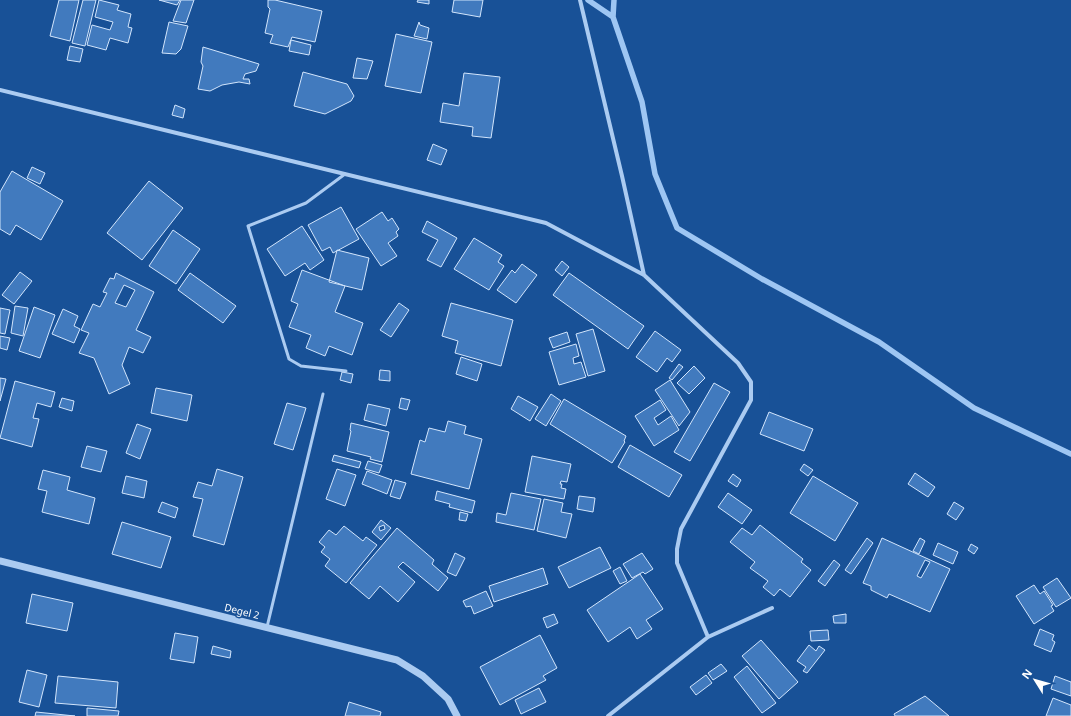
<svg xmlns="http://www.w3.org/2000/svg" width="1071" height="716" viewBox="0 0 1071 716" font-family="'Noto Sans',sans-serif">
<rect width="100%" height="100%" fill="#185197"/>
<g fill="none" stroke-linecap="round" stroke-linejoin="round">
<path stroke="#9ec6f3" stroke-width="5.5" d="M588,0L613,17
M614,0L613,17L642,102L655,174L677,228L762,279L879,342L974,408L1071,454"/>
</g>
<path fill="#417abe" stroke="#d2e5fc" fill-rule="evenodd" d="M59,0H79L70,41L50,36Z
M83,0H96L85,46L72,43Z
M99,0L119,5L117,10L131,14L128,27L132,28L128,43L110,38L106,50L87,45L92,25L110,30L113,22L95,17Z
M159,0H180L177,5Z
M181,0H194L186,23L173,21Z
M268,0H275L322,11L315,42L292,37L288,47L270,43L273,35L265,33L270,9L268,7Z
M418,0H429V4L417,2Z
M454,0H483L480,17L452,12Z
M169,22L188,26L181,49L176,54L162,53Z
M419,22L420,25L429,28L427,39L414,36Z
M396,34L432,42L421,93L385,86Z
M291,40L311,45L309,55L289,51Z
M70,46L83,49L80,62L67,60Z
M203,47L259,64L256,71L245,74L243,79H249L250,84L239,82L222,85L210,91L198,89L203,66L201,62Z
M357,58L373,61L367,79L353,78Z
M303,72L347,84L354,96L351,101L325,114L294,106Z
M464,73L500,77L491,138L472,136L473,127L440,122L443,103L459,106Z
M175,105L185,109L183,118L172,115Z
M433,144L447,150L441,165L427,160Z
M32,167L45,173L40,184L27,178Z
M12,171L63,201L41,240L16,225L10,235L0,229V192Z
M149,181L183,208L142,260L107,233Z
M341,207L359,239L333,253L330,247L322,251L308,225Z
M382,212L388,221L392,218L399,229L396,232L398,236L388,243L397,256L381,266L356,229Z
M427,221L457,238L441,267L427,260L438,240L422,232Z
M302,226L324,260L310,270L305,263L285,276L267,249Z
M173,230L200,249L176,284L149,266Z
M474,238L502,255L498,262L504,266L489,290L454,269Z
M337,250L369,258L362,290L329,282Z
M562,261L569,267L562,276L555,270Z
M522,264L537,275L516,303L497,290L512,270L515,273Z
M302,270L345,286L335,312L363,323L352,355L329,346L325,356L306,348L311,335L289,327L298,304L291,301Z
M20,272L32,281L14,304L2,295Z
M116,273L154,292L136,330L151,337L143,353L129,347L122,365L130,384L109,394L94,358L79,353L89,333L81,330L93,304L100,307L107,293L103,292L110,278L114,279ZM124,285L135,290L126,307L115,303Z
M190,273L236,306L223,323L178,290Z
M569,273L644,326L628,349L553,295Z
M399,303L409,310L391,337L380,330Z
M451,303L513,320L501,366L455,353L458,341L442,336Z
M15,306L28,308L23,336L11,333Z
M34,307L55,315L40,358L19,351Z
M0,308L10,310L5,334L0,333Z
M63,309L78,316L74,326L80,329L74,343L52,334Z
M593,329L605,371L588,376L576,334Z
M655,331L681,350L672,362L667,358L657,372L636,357Z
M567,332L570,342L553,348L549,338Z
M0,336L10,338L7,350L0,348Z
M576,344L579,356L573,358L574,364L581,362L586,377L559,385L549,352Z
M461,357L482,364L477,381L456,374Z
M679,364L683,367L672,380L669,378Z
M694,366L705,378L689,394L677,383Z
M380,370L390,371V381L379,380Z
M342,372L353,374L351,383L340,380Z
M0,378L6,379L0,401Z
M670,380L690,412L679,426L655,390Z
M15,381L55,392L51,407L37,403L33,418L39,419L32,447L0,438Z
M714,383L730,392L690,461L674,452Z
M156,388L192,395L187,421L151,413Z
M551,394L561,401L546,426L535,419Z
M518,396L538,407L530,421L511,409Z
M62,398L74,401L72,411L59,407Z
M401,398L410,400L407,410L399,408Z
M564,399L626,436L624,441L625,442L612,463L550,424Z
M660,400L666,410L654,418L658,425L671,416L679,430L654,446L635,416Z
M287,403L306,408L293,450L274,444Z
M368,404L390,409L386,426L364,420Z
M769,412L813,429L804,451L760,434Z
M448,421L466,426L464,434L482,439L469,489L411,474L420,440L425,442L429,428L445,432Z
M351,423L389,432L382,462L370,459L371,457L347,451L351,431L350,430Z
M137,424L151,429L140,459L126,453Z
M630,445L682,475L669,497L618,467Z
M87,446L107,451L101,472L81,467Z
M334,455L361,462L359,468L332,461Z
M532,456L571,464L567,482L561,481L560,484H562L561,488L566,489L564,499L525,492Z
M368,461L382,465L379,473L365,469Z
M804,464L813,470L808,476L800,470Z
M217,469L243,477L224,545L193,536L203,499L193,497L198,482L212,486Z
M337,469L356,475L345,506L326,499Z
M43,470L70,477L67,490L95,498L89,524L42,512L47,491L38,489Z
M367,471L392,480L387,494L362,484Z
M915,473L935,487L928,497L908,484Z
M733,474L741,480L737,487L728,481Z
M126,476L147,481L144,498L122,493Z
M813,476L858,503L835,541L790,513Z
M395,480L406,483L400,499L390,496Z
M437,491L475,501L472,513L449,507L450,504L435,500Z
M511,493L541,499L534,530L496,522L497,513L506,515Z
M728,493L752,510L742,524L718,507Z
M579,496L595,498L593,512L577,509Z
M544,499L563,503L561,512L572,514L566,538L537,531Z
M162,502L178,508L175,518L158,512Z
M954,502L964,508L956,520L947,514Z
M460,512L468,514L466,521L459,520Z
M381,520L391,528L381,540L372,532ZM384,525L385,529L380,531L379,527Z
M122,522L171,537L161,568L112,554Z
M760,525L803,559L801,562L811,570L790,597L780,589L774,596L763,587L768,581L750,568L755,562L730,542L742,528L752,535Z
M344,526L363,541L366,537L377,545L346,583L325,566L330,559L321,552L325,547L319,542L329,530L336,535Z
M397,528L434,560L432,564L448,578L438,591L403,562L398,567L415,582L398,602L380,586L369,599L350,583Z
M867,538L873,543L851,574L845,570Z
M882,538L950,569L930,612L889,594L887,598L871,590V586L863,583ZM925,560L930,562L921,578L917,576Z
M920,538L925,541L919,554L913,551Z
M938,543L958,552L953,564L933,555Z
M971,544L978,548L974,554L968,550Z
M600,547L611,568L569,588L558,567Z
M455,553L465,558L456,576L447,572Z
M642,553L653,569L645,574L643,572L632,578L623,564Z
M834,560L840,565L825,586L818,581Z
M620,567L627,581L620,584L613,571Z
M543,568L548,584L494,602L489,586Z
M640,574L663,609L646,620L652,629L637,639L630,627L608,642L587,610Z
M1057,578L1071,598L1056,607L1043,587Z
M1034,585L1040,594L1044,591L1053,605L1051,606L1054,611L1034,624L1016,596Z
M486,591L493,606L474,614L471,606L466,607L463,601Z
M32,594L73,603L67,631L26,623Z
M554,614L558,623L547,628L543,618Z
M846,614V623H834L833,616Z
M1040,629L1054,635L1052,640L1055,642L1051,652L1034,645Z
M828,630L829,640L811,641L810,631Z
M175,633L198,637L194,663L170,659Z
M540,635L557,668L543,676L546,680L500,705L480,667Z
M761,640L798,682L779,699L742,656Z
M809,645L816,651L819,646L825,650L807,673L803,671L806,667L797,661Z
M213,646L231,651L230,658L211,654Z
M721,664L727,671L713,680L708,673Z
M747,666L776,703L762,713L734,677Z
M27,670L47,675L39,707L19,702Z
M706,675L712,683L696,695L690,687Z
M58,676L118,682L116,708L55,703Z
M1055,676L1071,682V696L1051,689Z
M539,688L546,702L521,714L515,700Z
M925,696L949,716H895L894,714Z
M1053,698L1071,705V716H1046Z
M349,702L381,712L380,716H345Z
M87,708L119,711L118,716H87Z
M36,712L75,716H35Z"/>
<g fill="none" stroke-linecap="round" stroke-linejoin="round">
<path stroke="#abcbf1" stroke-width="3" d="M345,174L306,203L248,226L289,359L301,366L346,371
M267,627L323,394"/>
<path stroke="#abcbf1" stroke-width="4" d="M580,0L622,176L644,275
M0,90L546,223L644,275L738,363L751,382V400L681,529L677,549V563L708,637
M608,716L708,637L772,608"/>
<path stroke="#abcbf1" stroke-width="7" d="M0,561L397,660L423,676L448,699L457,716"/>
</g>
<g text-anchor="middle" stroke-width="3" stroke-linejoin="round" paint-order="stroke">
<g font-size="10" fill="#fff" stroke="#185197">
<text transform="translate(242 611) rotate(14)" y="4">Degel 2</text>
</g>
</g>
<g transform="translate(1035 680) rotate(307)" stroke="#185197" stroke-width="3" paint-order="stroke">
<path d="M0-3L7 15L0 10L-7 15Z" fill="#ffffff"/>
<text y="-6" font-size="11" font-weight="bold" text-anchor="middle" fill="#ffffff">N</text>
</g>
</svg>
